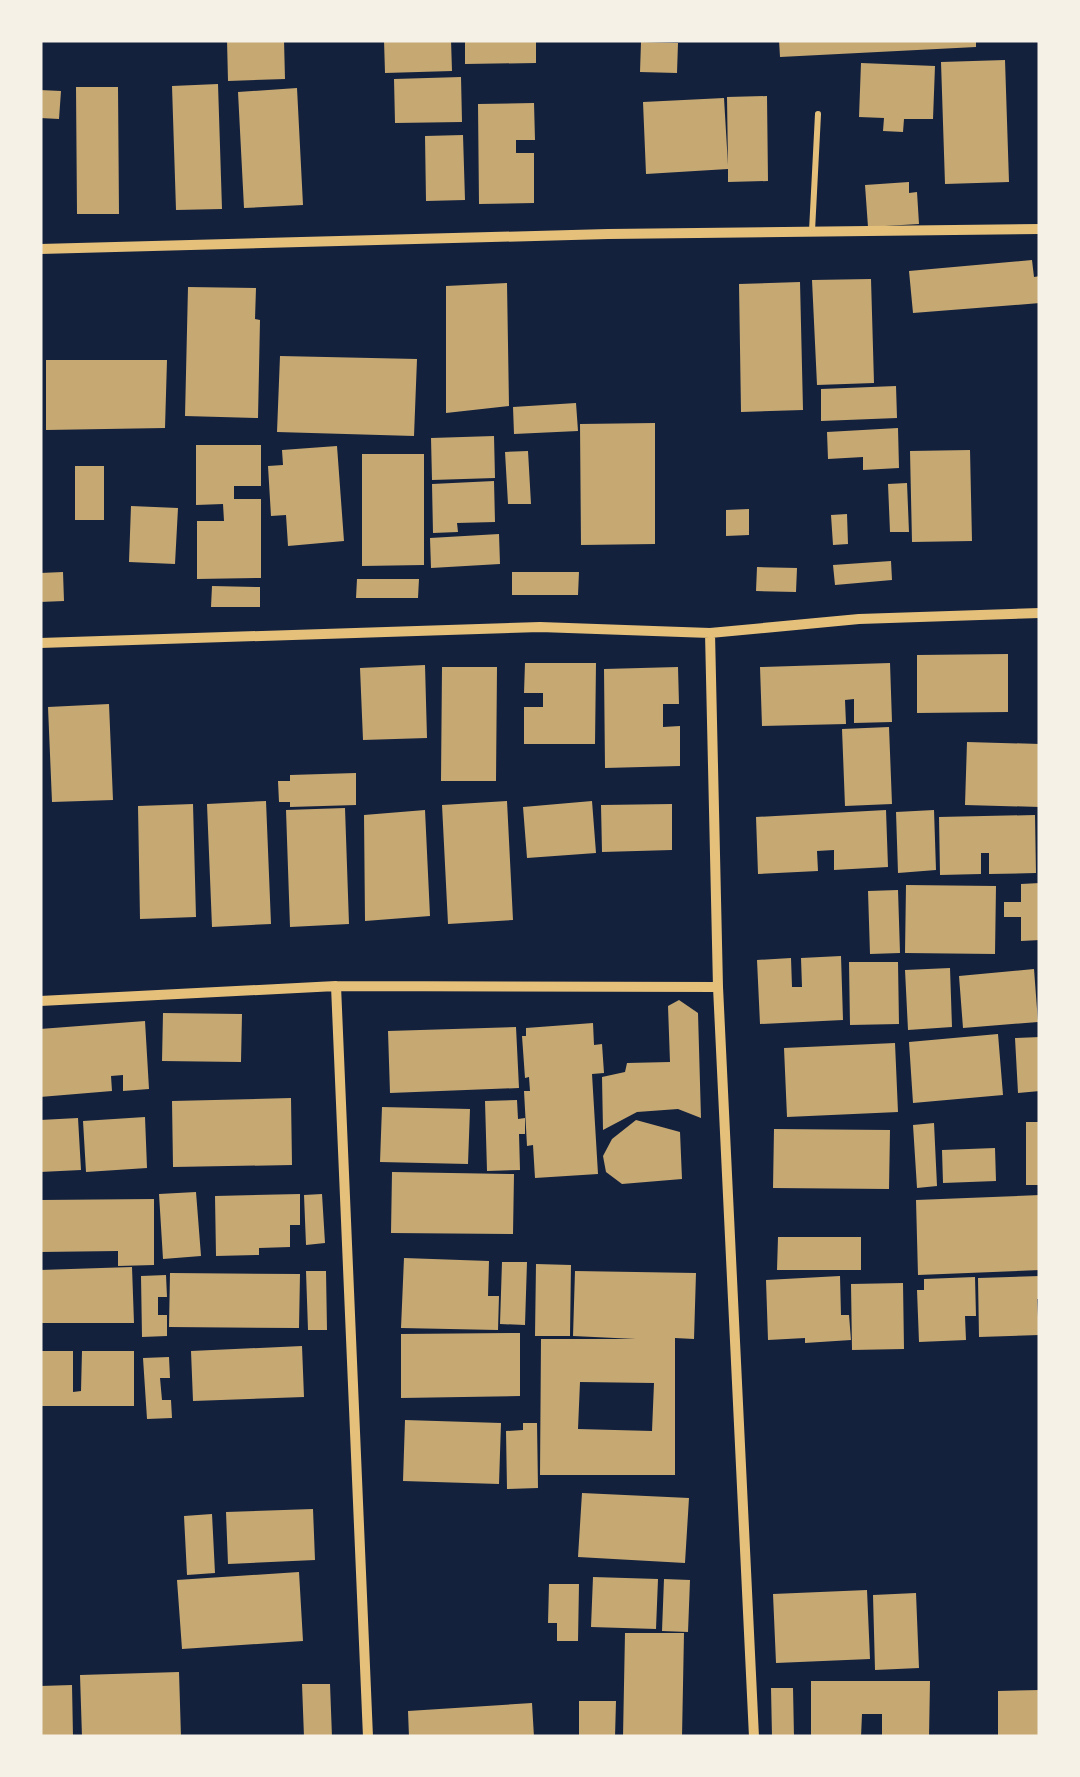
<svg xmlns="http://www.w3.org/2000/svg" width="1080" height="1777" viewBox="0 0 1080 1777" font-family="Jost,sans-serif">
<rect width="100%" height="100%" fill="#14213d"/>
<path fill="#c6a872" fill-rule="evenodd" d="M227,40H284L285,79L228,81Z
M384,40H451L452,71L385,73Z
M465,40H536V63L465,64Z
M779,40H976V47L780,57Z
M641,42L678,43L677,73L640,72Z
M1005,60L1009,182L945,184L941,62Z
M861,63L935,66L933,119H904L903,132L883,131L884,118L859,117Z
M461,77L462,122L395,123L394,79Z
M218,84L222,209L176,210L172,86Z
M76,87H118L119,214H77Z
M297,88L303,205L244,208L238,92Z
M40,90L61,91L59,119L40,118Z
M767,96L768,181L728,182V169L646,174L643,102L724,98L728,165L727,97Z
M534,103L535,140H516V153H534V203L479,204L478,104Z
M463,135L465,200L426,201L425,136Z
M909,182V193L917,192L919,224L868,227L865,185Z
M1032,260L1034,277L1040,276V303L913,313L909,271Z
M871,279L874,383L817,385L812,280Z
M800,282L803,410L741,412L739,284Z
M507,283L509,406L446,413V286Z
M188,287L256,288L255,319L260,320L258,418L185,416Z
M280,356L417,359L414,436L277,432Z
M46,360H167L165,428L46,430Z
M896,386L897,418L821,421V389Z
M576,403L578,431L514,434L513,407Z
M655,423V544L581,545L580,424Z
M898,428L899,468L863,470V457L828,459L827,432Z
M494,436L495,478L432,480L431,438Z
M196,445H261V486H234V499H261V578L197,579V521H224L223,504L196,505Z
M337,446L344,541L288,546L286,515L271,516L268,466L283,465L282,450Z
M970,450L972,541L912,542L910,451Z
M528,451L531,504H508L505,452Z
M362,454H424V565L362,566Z
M75,466H104V520H75Z
M494,481L495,522L457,523L458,532L433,533L432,484Z
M907,483L909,532H890L888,484Z
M131,506L178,508L175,564L129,562Z
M749,509V535L726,536V510Z
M847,514L848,544L833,545L831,515Z
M499,534L500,564L431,568L430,538Z
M891,561L892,580L835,585L833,565Z
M757,567L797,568L796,592L756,591Z
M63,572L64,601L40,602V573Z
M512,572H579L578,595H512Z
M357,579H419L418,598H356Z
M212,586L260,587V607H211Z
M1008,654V712L917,713V655Z
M525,663H596L595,744H524V707H543V693H524Z
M890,663L892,722L854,723V699L845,700L846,724L762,726L760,667Z
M425,665L427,738L363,740L360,668Z
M442,667H497L496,781H441Z
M678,667L679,704H663V727L680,726V766L605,768L604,669Z
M109,704L113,800L52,802L48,707Z
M889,727L892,804L845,806L842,729Z
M967,742L1040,744V807L965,805Z
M356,773V805L290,807V802H279L278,781H290V775Z
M266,801L271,924L212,927L207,804Z
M507,801L513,920L448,924L442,805Z
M592,801L596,853L527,858L523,807Z
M193,804L196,917L140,919L138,806Z
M672,804V850L602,852L601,805Z
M345,808L349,924L290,927L286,810Z
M425,810L430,916L365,921L364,815Z
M886,810L888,867L834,870V850L817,851L818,871L758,874L756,817Z
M934,810L936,870L898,873L896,812Z
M1035,815L1036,873L989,874V853H981V874L940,875L939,817Z
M1040,883V940L1021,941V917H1004V902H1021V884Z
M906,885L996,886L995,954L905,953Z
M898,890L900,953L870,954L868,891Z
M841,956L843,1020L760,1024L757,960L791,958L792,987H802L801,958Z
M849,962H898L899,1024L850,1025Z
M950,968L952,1027L908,1030L905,970Z
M1034,969L1038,1022L963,1028L959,976Z
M679,1000L698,1013L701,1118L678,1109L637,1112L603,1130L602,1077L625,1072L627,1063L670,1062L668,1006Z
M163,1013L242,1014L241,1062L162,1061Z
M145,1021L149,1089L123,1091V1075L111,1076L112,1091L40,1097V1029Z
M593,1023L594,1045L602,1044L604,1073L592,1074L598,1174L535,1178L533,1145L527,1146L524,1091H530L529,1077L525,1078L522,1036H526V1028Z
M516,1027L519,1088L390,1093L388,1031Z
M998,1034L1003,1095L913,1103L909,1042Z
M1040,1037V1091L1018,1093L1015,1038Z
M895,1043L898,1112L787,1117L784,1048Z
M291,1098L292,1165L173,1167L172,1101Z
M517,1100L518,1119L525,1118V1134H519L520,1170L487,1171L485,1101Z
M382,1107L470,1109L468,1164L380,1162Z
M145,1117L147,1168L86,1172L83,1121Z
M78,1118L81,1170L40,1172V1120Z
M636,1120L680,1132L682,1179L622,1184L606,1172L603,1156L612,1139Z
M1026,1122H1040V1185H1026Z
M934,1123L937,1186L917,1188L913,1125Z
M774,1129L890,1130L889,1189L773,1188Z
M995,1148L996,1181L943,1183L942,1150Z
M392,1172L514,1174L513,1234L391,1233Z
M196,1192L201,1256L163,1259L159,1194Z
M300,1194V1225H290V1247L259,1248V1255L216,1256L215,1196Z
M322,1194L325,1243L306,1245L304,1195Z
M1040,1195V1270L918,1275L916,1200Z
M154,1199V1265L118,1266V1251L40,1252V1200Z
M778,1237H861V1270H777Z
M404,1258L489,1261L488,1296H499L498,1330L401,1328Z
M502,1262H527L525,1325L500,1324Z
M536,1264L571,1265L570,1336H535Z
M132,1267L134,1323H40V1270Z
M306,1271H326L327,1330H308Z
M575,1271L696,1273L694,1339L675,1338V1475H540L541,1339H636L573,1336ZM580,1382L654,1383L652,1431L578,1429Z
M170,1273L300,1274L299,1328L169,1327Z
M166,1275L167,1297H158V1315H167V1336L142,1337L141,1276Z
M840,1276L841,1315H849L851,1340L805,1343V1338L768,1340L766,1280Z
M1040,1276V1299H1037L1039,1335L979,1337L978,1278Z
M975,1277L976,1316H965L966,1340L919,1342L917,1290H924V1279Z
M903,1283L904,1349L852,1350L851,1284Z
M520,1333V1396L401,1398V1334Z
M302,1346L304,1397L193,1401L191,1351Z
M40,1351H73V1392L81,1391L82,1351H134V1406H40Z
M169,1357L170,1378H160L162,1400H171L172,1418L147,1419L143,1358Z
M405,1420L501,1423L499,1484L403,1481Z
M523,1423H537L538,1488L507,1489L506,1431L523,1430Z
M582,1493L689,1498L685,1563L578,1557Z
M313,1509L315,1560L228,1564L226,1512Z
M212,1514L215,1573L187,1575L184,1516Z
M299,1572L303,1641L182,1649L177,1580Z
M593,1577L658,1579L656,1629L591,1627Z
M664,1579L690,1580L688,1632L662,1631Z
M549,1584H579L578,1641H557V1623H548Z
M867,1590L870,1659L776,1663L773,1594Z
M916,1593L919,1668L875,1670L873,1595Z
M625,1633H684L682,1737H623Z
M179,1672L181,1737H82L80,1675Z
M811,1681H930L929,1737H882V1714H862L861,1737H811Z
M302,1684H330L332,1737H304Z
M72,1685L73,1737H40V1686Z
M771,1688H793L794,1737H772Z
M1040,1690V1737H998V1691Z
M579,1701H616L615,1737H579Z
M532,1703L534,1737H409L408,1711Z"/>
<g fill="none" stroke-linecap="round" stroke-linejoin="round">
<path stroke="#e5c07b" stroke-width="6" d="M812,231L818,114"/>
<path stroke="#e5c07b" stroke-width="10" d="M40,249L608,234L1040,229
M710,633L718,987L754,1737
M40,643L540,627L710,633L859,619L1040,613
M336,986L368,1737
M40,1001L336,986L718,987"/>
</g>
<rect width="1080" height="1777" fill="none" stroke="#f6f1e7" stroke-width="85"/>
</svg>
